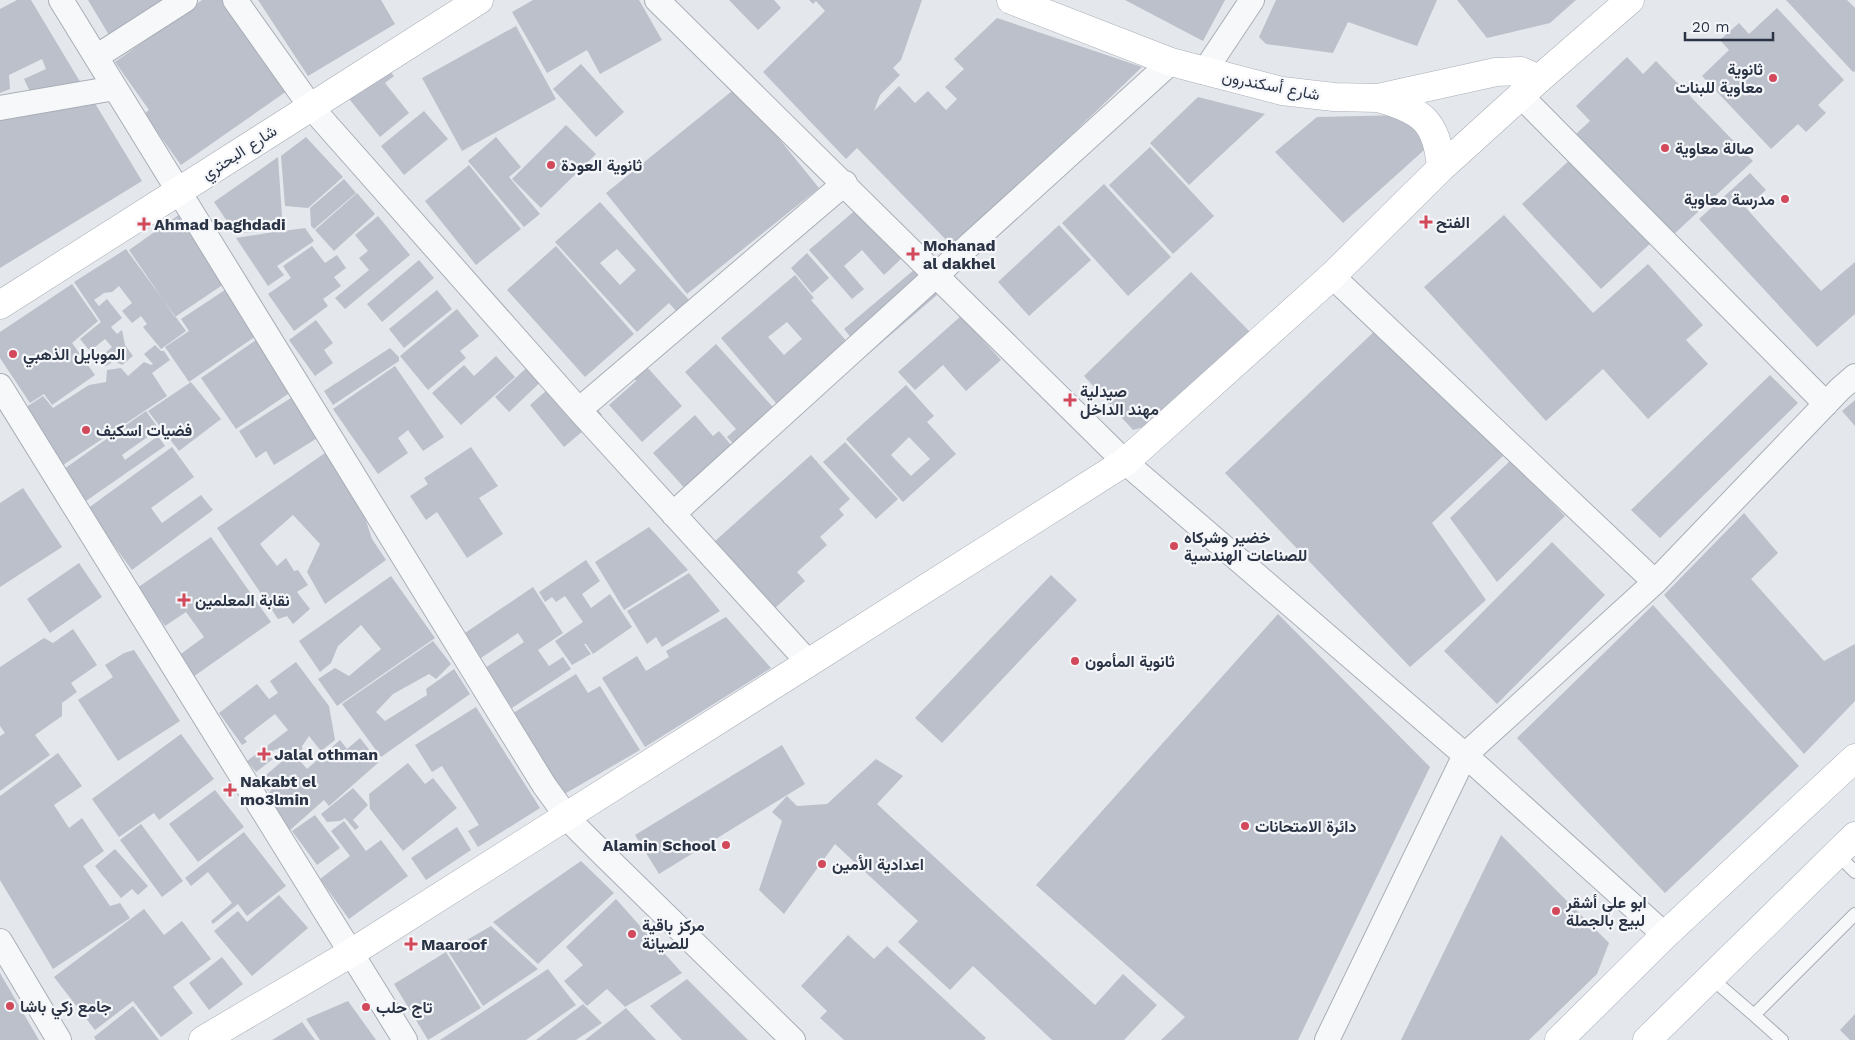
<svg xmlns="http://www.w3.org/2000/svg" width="1855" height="1040" viewBox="0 0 1855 1040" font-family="'Work Sans',Vazirmatn,sans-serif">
<rect width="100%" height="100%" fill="#e4e7ec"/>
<path fill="#bbc0ca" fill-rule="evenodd" d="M17,0H31L85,90L31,94L24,79L46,69L42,59L9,75L10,89L0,93V9Z
M88,0H167L109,35Z
M202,0H222L287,91L181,165L144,114L149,110L115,62Z
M258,0H381L395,24L308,76Z
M533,0H639L662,40L600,74L587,50L547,73L512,12Z
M729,0H774L781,8L758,30Z
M809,0H922L901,60L893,68L900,75L880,95L874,111L899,86L915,103L928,91L946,110L957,99L945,87L964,69L954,59L997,18L1142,67L954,248L857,148L846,159L763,72L825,11L816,1L813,4Z
M1125,0H1225L1203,41Z
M1276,0H1437L1417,46L1348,22L1333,53L1266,44L1259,37Z
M1457,0H1576L1550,23L1487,38Z
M1786,0H1847L1855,8V71L1853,72Z
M1777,8L1844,80L1818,105L1826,113L1806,132L1798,124L1771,149L1702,76L1729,50L1720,40L1739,23L1749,34Z
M516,26L556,99L462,151L422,78Z
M1627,57L1643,74L1656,61L1753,161L1673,235L1576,134L1590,121L1576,106Z
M581,64L624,112L596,137L553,89Z
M387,68L394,76L385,83L409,113L380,137L346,95Z
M737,87L819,188L687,294L606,193Z
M1198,97L1265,114L1189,185L1150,143Z
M93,100L142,181L0,268V114Z
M424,111L448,139L404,175L381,146Z
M1405,115L1432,143L1343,223L1275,152L1317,117Z
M566,125L596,154L541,208L512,179Z
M306,137L343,177L308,208L285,206L281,156Z
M496,137L521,167L509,177L540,214L524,227L468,161Z
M1150,147L1214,216L1173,254L1109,185Z
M1574,156L1653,241L1601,289L1522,204Z
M278,157L283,231L305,228L314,241L277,266L284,275L268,286L236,238L280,231L235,233L214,202Z
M469,165L521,229L476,265L425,201Z
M1750,173L1766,190L1746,208L1821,291L1855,262V314L1817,347L1699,219Z
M344,179L356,193L314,229L311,226L310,208Z
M1104,184L1171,257L1128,296L1062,223Z
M357,193L375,214L334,251L315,230Z
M600,202L690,301L678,313L669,303L637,332L555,242ZM617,249L636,270L620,285L600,263Z
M859,207L903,257L884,275L862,250L844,266L864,289L852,299L809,250Z
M180,214L227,282L175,317L129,250Z
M1504,215L1593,313L1648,264L1703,325L1686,340L1708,364L1648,419L1603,369L1546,421L1424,287Z
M378,216L410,255L345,309L335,298L369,270L359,258L368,251L355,235Z
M1059,225L1091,260L1029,316L998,282Z
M312,246L325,263L337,255L346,268L334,277L341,286L323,299L328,306L294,331L268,294L291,278L283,266Z
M556,246L634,334L585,377L507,290Z
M126,249L186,331L161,349L143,327L147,324L141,316L132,323L122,311L132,303L119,286L112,292L104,293L94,300L99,306L107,299L122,318L111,327L117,334L122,330L125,345L133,356L122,365L114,361L106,366L96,361L112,347L105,339L90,351L80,339L101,322L74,282Z
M807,253L829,278L812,293L791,268Z
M419,260L434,278L382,322L367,304Z
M915,269L937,295L866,356L844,329Z
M1191,272L1252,334L1151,425L1133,430L1084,376Z
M795,275L814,298L811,300L861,358L781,409L721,338ZM787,322L802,339L784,355L768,337Z
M72,284L98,321L72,343L95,375L52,405L44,394L30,403L0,358V332Z
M228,288L259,334L189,382L165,347L189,331L181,319Z
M437,290L452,309L404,348L389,329Z
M457,309L479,336L460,351L466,358L428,390L400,356Z
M961,316L1001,360L966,391L943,365L915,390L898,372Z
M316,320L333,343L324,350L333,363L315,376L289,340Z
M1379,327L1503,456L1432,523L1486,600L1410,667L1225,473Z
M259,338L294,390L236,429L201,378Z
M716,344L780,415L740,451L727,437L736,429L685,372Z
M155,345L161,351H164L170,360L152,373L167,396L60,467L22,410L43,396L53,408L89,385L106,382L107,370L121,368L128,376L144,362L151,365L153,364L144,354Z
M390,348L399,357V361L333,405L324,391Z
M496,356L515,377L461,425L432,393L464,365L474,376Z
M536,359L549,374L509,412L495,397Z
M395,366L444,437L423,451L408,430L398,438L408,453L378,474L333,409Z
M647,367L682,406L642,442L609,405L636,381L634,378Z
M1770,375L1798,403L1660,538L1631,510Z
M191,382L221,419L179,451L148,411Z
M906,385L934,416L927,422L956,454L903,502L846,439ZM909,437L930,459L911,476L891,455Z
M547,390L563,409L584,392L602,415L564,447L530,405Z
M294,396L319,437L274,465L266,451L256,458L239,431Z
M1855,400V426L1842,411Z
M146,411L159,429L122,455L125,460L158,436L165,446L86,501L64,469Z
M695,415L713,436L719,431L738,453L689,493L653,453Z
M845,442L898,499L876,519L823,462Z
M172,447L194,477L151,508L162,523L201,495L213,510L132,570L87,509Z
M471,447L498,486L479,498L503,534L467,558L437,512L426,520L410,496L428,484L424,478Z
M325,453L357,493L372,539L386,560L325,604L307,572L320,544L293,515L260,544L277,566L286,558L294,571L298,570L308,585L297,592L310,609L293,624L287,616L278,619L217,528Z
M811,455L850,499L839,509L844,515L820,537L827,545L797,572L805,581L774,609L714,542Z
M1511,460L1565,516L1497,582L1450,518Z
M23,488L62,547L0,587V503Z
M1744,513L1778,553L1751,579L1824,661L1855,644V701L1804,754L1664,595Z
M649,527L688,570L624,610L595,562Z
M211,537L271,622L193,677L178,656L204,637L186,612L165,626L137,588Z
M1552,542L1605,595L1497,704L1444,651Z
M586,560L600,581L582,594L591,608L610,594L632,627L593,654L586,644H584L591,654L572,665L555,641L583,622L565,596L556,602L552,597L545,602L539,592Z
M79,563L102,597L50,633L27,599Z
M689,573L720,611L662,647L656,637L647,644L627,611Z
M1051,575L1077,600L942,743L915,718Z
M391,576L435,638L337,706L318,679L335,668L349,676L381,649L361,625L338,646L331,663L320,672L299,641Z
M533,587L563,633L538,650L549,666L563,657L571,669L512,708L485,668L524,642L518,633L481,658L465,633Z
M1653,605L1799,766L1665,893L1517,738Z
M1278,614L1430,767L1298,1040H1161L1185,1017L1036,885Z
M726,617L771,668L645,747L602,678L637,656L646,671L669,657L666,651Z
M73,629L97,665L71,683L77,692L62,703V716L35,735L50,755L0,791V736L5,733L0,726V667L44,638L53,643Z
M433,641L451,664L436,679L429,674L393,694L376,712L385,721L427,695L426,689L454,669L470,694L381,757L342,704Z
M134,650L180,721L118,761L78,700L113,677L105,665L124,653Z
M296,662L329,706L335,740L321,751L309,736L302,746L303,754L300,761L307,769L340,740L347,749L360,738L379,762L329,806L324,800L289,831L265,797L285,774L268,791L259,781L287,757L282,751L276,749L269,754L273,759L256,772L247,761L288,730L275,714L244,738L247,742L242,745L219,713L257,684L269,699L278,693L270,681Z
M576,674L588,693L600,686L640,750L561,796L510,715Z
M476,707L540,808L478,847L468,831L479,825L442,766L432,772L415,745Z
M181,734L214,779L159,820L154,813L119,837L92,799Z
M782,745L805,784L659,874L635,835Z
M58,753L82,786L54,805L69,828L82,818L104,851L83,866L110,906L120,903L130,918L53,969L0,880V796Z
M876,759L903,776L877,804L1095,1005L1123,974L1157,1005L1124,1040H1052L973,966L950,990L898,942L918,921L835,844L784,914L759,890L782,821L772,812L787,796L797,806L827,804Z
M408,763L425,784L433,778L457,808L403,851L370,809L369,794Z
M353,788L368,805L353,820L359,827L355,830L345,818L340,821L327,822L321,814Z
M215,790L244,827L198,862L169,824Z
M315,815L340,848L317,865L292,831Z
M344,821L366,851L381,840L408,876L349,919L320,879L350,856L331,831Z
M141,824L183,881L162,897L120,840Z
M457,827L471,850L426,880L411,858Z
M244,832L286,886L247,916L238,904L213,924L211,921L232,903L208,872L191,886L185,878Z
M1501,835L1609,943L1597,974L1529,1040H1401Z
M115,849L148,886L138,895L132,889L121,898L95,866Z
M581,861L614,893L538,964L493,922Z
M279,895L308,928L252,976L214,931L238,911L247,922Z
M616,899L682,973L625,1007L607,989L587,1006L564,981L583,965L566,947Z
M144,909L164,935L182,921L211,959L173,987L193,1013L161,1037L133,1001L95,1030L54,977Z
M491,926L538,969L483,1006L448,951Z
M848,935L874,959L887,946L986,1038L984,1040H844L820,1018L827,1011L801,986Z
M446,952L481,1008L428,1040L394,984Z
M222,957L243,984L209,1010L189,983Z
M548,969L576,1005L526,1040H440Z
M0,973L39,1040H0Z
M687,979L748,1040H682L650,1006Z
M348,1001L376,1040H320L306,1019Z
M583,1004L602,1023L576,1040H536Z
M133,1006L159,1040H96L94,1037Z
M626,1008L656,1040H585Z
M1855,1014V1040H1850L1840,1030Z
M302,1022L315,1040H272Z"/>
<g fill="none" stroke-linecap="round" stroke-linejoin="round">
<defs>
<path id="lane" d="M1837,854L1855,872
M1711,978L1754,1015L1855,914
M1754,1015L1782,1040"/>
<path id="street" d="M61,0L544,785L570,821L604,855L793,1040
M235,0L311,107L579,410L809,663
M657,0L1125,462L1465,755L1665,935
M96,57L185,0
M1204,72L1252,0
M1521,96L1826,404
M0,108L115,88
M1332,276L1655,582
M0,386L405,1040
M579,410L845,183
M673,514L1171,62
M0,941L59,1040
M1327,1040L1465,755L1655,582L1840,389L1855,376"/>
<path id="secondary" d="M1011,0L1171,62L1282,91L1334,97L1378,98L1496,72L1521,71L1539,79
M1378,98C1422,110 1437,121 1441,168
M0,305L479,0
M203,1040L351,953L1125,462L1332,276L1441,168L1539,79L1630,0"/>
<path id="primary" d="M1559,1040L1665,935L1855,758
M1647,1040L1855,836"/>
</defs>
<use href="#lane" stroke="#a9aeb7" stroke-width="14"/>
<use href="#street" stroke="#a9aeb7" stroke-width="26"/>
<use href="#secondary" stroke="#a9aeb7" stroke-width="29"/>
<use href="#primary" stroke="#a3abb8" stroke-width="29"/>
<use href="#lane" stroke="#f7f8fa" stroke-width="12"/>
<use href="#street" stroke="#f7f8fa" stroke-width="24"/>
<use href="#secondary" stroke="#fff" stroke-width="28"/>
<use href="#primary" stroke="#fff" stroke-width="28"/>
</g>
<g fill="#d1495b" stroke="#f4f6f9" stroke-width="2">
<circle cx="1773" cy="78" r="5"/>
<circle cx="1665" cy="148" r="5"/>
<circle cx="551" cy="165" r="5"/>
<circle cx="1785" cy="199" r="5"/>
<path d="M1423.5 214.5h5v5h5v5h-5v5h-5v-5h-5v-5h5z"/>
<path d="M141.5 216.5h5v5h5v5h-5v5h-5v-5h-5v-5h5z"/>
<path d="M910.5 246.5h5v5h5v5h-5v5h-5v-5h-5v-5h5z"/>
<circle cx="13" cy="354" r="5"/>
<path d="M1067.5 392.5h5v5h5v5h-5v5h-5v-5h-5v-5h5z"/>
<circle cx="86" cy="430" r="5"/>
<circle cx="1174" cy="546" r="5"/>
<path d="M181.5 592.5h5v5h5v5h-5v5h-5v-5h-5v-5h5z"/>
<circle cx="1075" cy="661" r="5"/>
<path d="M261.5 746.5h5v5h5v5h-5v5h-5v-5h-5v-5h5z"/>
<path d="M227.5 782.5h5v5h5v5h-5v5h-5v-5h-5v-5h5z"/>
<circle cx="1245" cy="826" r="5"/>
<circle cx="726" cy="845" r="5"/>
<circle cx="822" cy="864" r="5"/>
<circle cx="1556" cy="911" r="5"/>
<circle cx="632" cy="934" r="5"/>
<path d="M408.5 936.5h5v5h5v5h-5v5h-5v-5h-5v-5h5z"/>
<circle cx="10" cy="1006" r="5"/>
<circle cx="366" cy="1007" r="5"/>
</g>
<g text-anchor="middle" stroke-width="4.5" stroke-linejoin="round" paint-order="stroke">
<g font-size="16" font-weight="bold" fill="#2b3445" stroke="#f4f6f9" text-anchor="start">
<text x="1763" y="75" text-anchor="end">ثانوية<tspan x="1763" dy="18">معاوية للبنات</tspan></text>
<text x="1675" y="154">صالة معاوية</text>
<text x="561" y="171">ثانوية العودة</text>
<text x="1775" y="205" text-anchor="end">مدرسة معاوية</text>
<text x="1436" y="228">الفتح</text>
<text x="154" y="230">Ahmad baghdadi</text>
<text x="923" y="251">Mohanad<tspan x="923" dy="18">al dakhel</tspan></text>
<text x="23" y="360">الموبايل الذهبي</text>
<text x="1080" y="397">صيدلية<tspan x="1080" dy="18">مهند الداخل</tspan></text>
<text x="96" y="436">فضيات اسكيف</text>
<text x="1184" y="543">خضير وشركاه<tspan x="1184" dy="18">للصناعات الهندسية</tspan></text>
<text x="195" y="606">نقابة المعلمين</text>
<text x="1085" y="667">ثانوية المأمون</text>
<text x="274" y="760">Jalal othman</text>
<text x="240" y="787">Nakabt el<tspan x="240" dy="18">mo3lmin</tspan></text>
<text x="1255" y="832">دائرة الامتحانات</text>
<text x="716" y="851" text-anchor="end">Alamin School</text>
<text x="832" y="870">اعدادية الأمين</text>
<text x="1566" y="908">ابو علي أشقر<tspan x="1566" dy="18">لبيع بالجملة</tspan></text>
<text x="642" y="931">مركز باقية<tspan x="642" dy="18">للصيانة</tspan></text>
<text x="421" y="950">Maaroof</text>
<text x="20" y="1012">جامع زكي باشا</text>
<text x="376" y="1013">تاج حلب</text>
</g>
<g font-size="16" fill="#2b3445" stroke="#f4f6f9">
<text transform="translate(1271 85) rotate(11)" y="6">شارع أسكندرون</text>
<text transform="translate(239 152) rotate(-33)" y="6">شارع البحتري</text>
</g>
</g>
<path d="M1685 32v8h88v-8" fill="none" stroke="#2b3445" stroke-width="2.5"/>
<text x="1692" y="32" font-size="15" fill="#2b3445" stroke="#f4f6f9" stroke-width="4" paint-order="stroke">20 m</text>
</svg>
